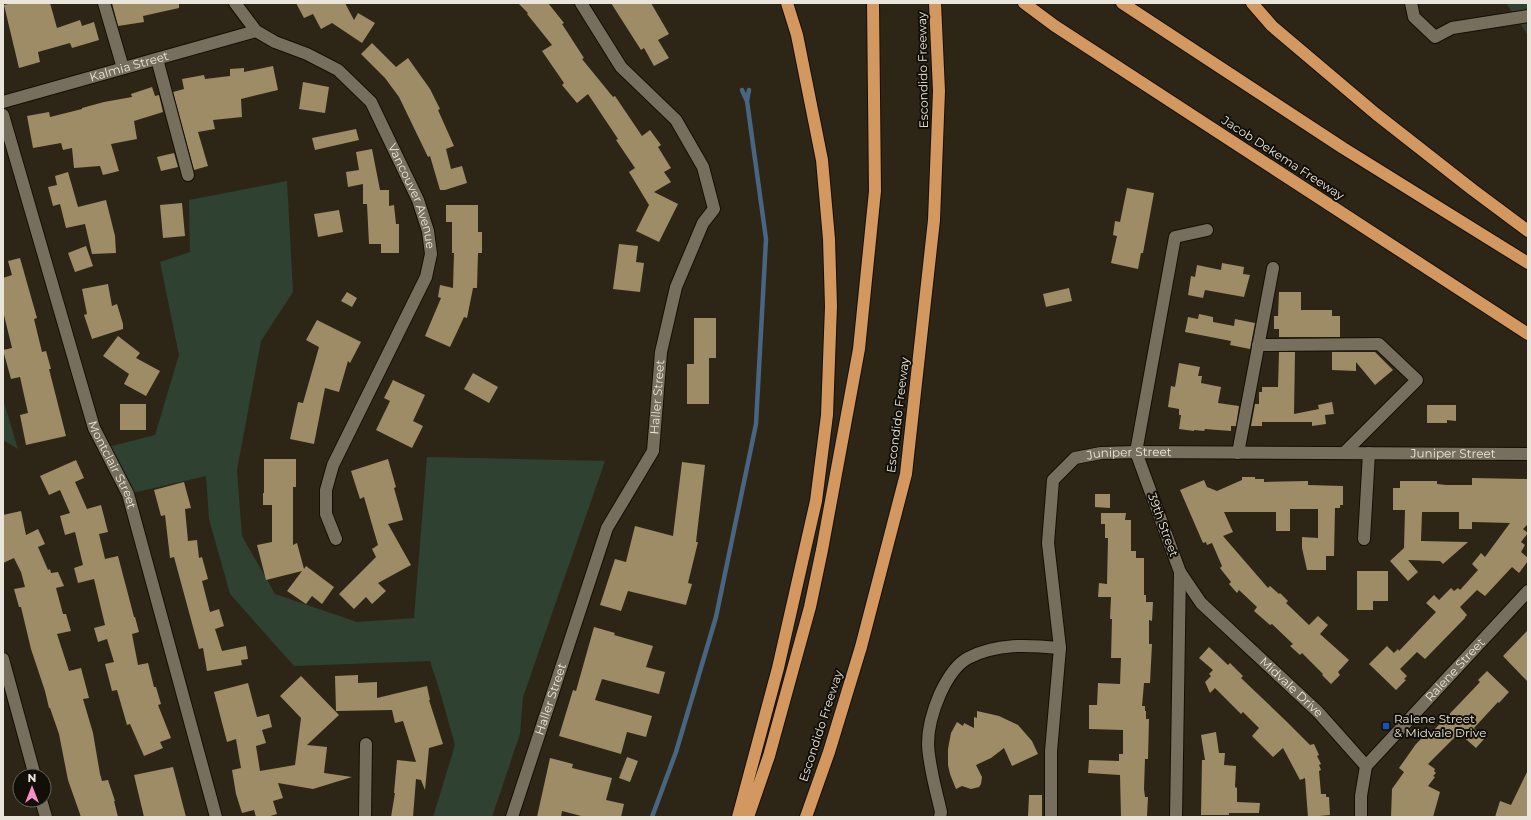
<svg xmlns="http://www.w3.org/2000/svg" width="1531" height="820" viewBox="0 0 1531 820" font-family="Montserrat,sans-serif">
<rect width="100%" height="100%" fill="#2d2617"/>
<path fill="#2f4131" d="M1506,3H1528V93L1527,34Z
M287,181L293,292L261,341L237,470L242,536L275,594L357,622L414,618L427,457L605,461L523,697L520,734L492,817H433L455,745L441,695L430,661L294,666L230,594L209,519L206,476L128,494L104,448L155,435L179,355L160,262L190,252L189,200Z
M3,399L18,449L3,440Z"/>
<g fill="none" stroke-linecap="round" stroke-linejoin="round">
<path stroke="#486682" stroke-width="4.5" d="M747,101L749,90
M652,817L676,752L716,617L756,424L766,239L747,101L742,90"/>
</g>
<path fill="#9d8c66" d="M12,3H50L57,28L80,20L82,26L94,22L99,40L72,48L70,43L38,52L40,62L19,68L4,5Z
M112,3H179V8L143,16L144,22L118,26Z
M296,3H345L354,20L358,13L375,23L362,43L332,23L321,29L313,14L304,18Z
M518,3H548L564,23L562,24L584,58L582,59L613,97L615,96L642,136L650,130L661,145L658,147L671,168L664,172L671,182L654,192L678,204L659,242L636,231L649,205L629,172L635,168L616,140L618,139L588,94L577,103L562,85L564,83L542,51L552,45L527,14L528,13Z
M611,3H651L669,34L658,40L669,58L654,66L644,48L641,50Z
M372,43L396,67L408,58L430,89L440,109L438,110L454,146L446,149L451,169L462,166L467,183L445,190H440L430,156L428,157L399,97L385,78L361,54Z
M273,66L278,90L241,99L242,117L213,120L215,129L198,132L208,166L194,170L173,92L184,89L182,79L204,75L205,79L230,76V69L244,68V72Z
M303,82L329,87L325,113L299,109Z
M152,87L155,96L159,95L163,112L134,121L137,139L111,144L119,171L103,175L100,166L74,168L72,148L63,150L61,143L33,148L27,116L49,112L50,117L82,109V108L104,102L132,97L131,94Z
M356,129L359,140L315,150L312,138Z
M372,149L380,190H389V206L394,205L396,224H399V253H381V244H369L367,204H363V184L348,187L346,172L359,170L356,152Z
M174,153L178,167L161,171L157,157Z
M68,172L78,207L106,200L115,236L116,253L92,254L85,224L66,228L60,204L53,206L48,187L57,185L55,176Z
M1127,188L1154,193L1143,253H1141L1138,269L1111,263L1117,236L1113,235L1115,221L1120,222Z
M182,203L185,236L163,238L160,205Z
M446,205H478V232H482V253H478L477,288H473L467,318L464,317L450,347L425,336L441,298L438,297L440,285L453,288L454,253H452V222H446Z
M339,210L343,232L318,237L314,214Z
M619,244L638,246L636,262L644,263L640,292L613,289Z
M86,246L93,266L75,272L68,253Z
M20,258L37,318L34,319L42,352L46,351L51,369H49L66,436L26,445L20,415L28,413L20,377L11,379L3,350L12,348L3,311V278L12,275L8,261Z
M1222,263L1244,267L1243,274L1250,275L1244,297L1205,290L1203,298L1188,295L1191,276L1195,277L1197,265L1221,270Z
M108,284L112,306L117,304L123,324V329L92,339L84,315L87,314L82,289Z
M1069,288L1072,301L1046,307L1043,294Z
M347,292L357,298L352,307L341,301Z
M1279,292H1301V310H1332V316H1340V337H1279V329H1274V316H1278Z
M1199,314L1213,317V322L1234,326L1235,319L1255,323L1250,349L1230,345L1231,341L1185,332L1188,317L1198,319Z
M694,318H716V358H709V404H687V364H694Z
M317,320L361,342L350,363L348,361L339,392L325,388L314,444L290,439L298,402L303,403L319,347L306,340Z
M118,336L140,353L136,358L160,371L146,396L124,384L129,374L103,356Z
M1279,352H1295L1294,414L1319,409L1318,405L1332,402L1334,414L1325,415L1326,424L1312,426V422H1262V426H1251L1255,404H1259V392H1262V387H1278Z
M1332,352H1375L1393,370L1375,385L1356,362V371L1332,370Z
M1179,363L1200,367L1198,376H1202L1201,383L1221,387L1218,403L1239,406L1236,426H1231V431L1205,429L1204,431L1194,430V431L1179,429L1181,415H1179V409L1168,407L1171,386L1175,387Z
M473,373L498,387L489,403L464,389Z
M393,380L425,395L413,421L423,426L412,448L376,430L390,401L384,398Z
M120,404H146V430H120Z
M1427,405H1456V421L1447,420V423H1427Z
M264,459H296V487H293V545L297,543L304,569L306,566L334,587L322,604L312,596L306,604L287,591L302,571L266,580L257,545L272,542V505H263V493H264Z
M388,459L396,487L394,488L403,520L388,524L411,565L378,583L386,591L372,604L366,597L354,609L339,594L376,557L372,549L378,545L364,497L360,499L351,471Z
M76,460L84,478L75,482L87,509L101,505L108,532L99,534L105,559L118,556L134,617H135L139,632L132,634L138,665L148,663L154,687H156L161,704L158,705L171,738L160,742L163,748L144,756L130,724L127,725L117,690L112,691L105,664L114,662L107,639L98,642L94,628L105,625L94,579L78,583L74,568L83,565L75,532L65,535L60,516L70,513L60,490L49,495L40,476Z
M682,462L705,465L696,542H698L688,583L692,584L686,605L628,591L621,611L600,605L615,559L626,562L635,526L673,536Z
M1242,477H1255V479H1264V482L1308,481V485L1343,486V505H1340V508H1335L1334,556H1326V570H1307L1302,548V537L1318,538V509H1290V531H1276V512H1224L1233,532L1223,536L1268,588L1270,586L1279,594L1280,593L1288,601L1286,603L1309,625L1318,616L1328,625L1320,634L1349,660L1338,672L1340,675L1331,684L1322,675L1323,674L1302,653L1300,655L1290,646L1293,644L1272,624L1270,625L1254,611L1257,607L1239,590L1237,593L1229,584L1231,582L1220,568L1222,566L1212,543L1207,545L1206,542L1203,543L1180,490L1204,480L1207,487L1217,491L1242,480Z
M1472,478L1528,479V524L1523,529L1528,533L1521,542L1525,545L1521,552L1528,558V561L1519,573L1512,567L1485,596L1477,590L1460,607L1467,615L1465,617V618L1425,659L1417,652L1400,669L1407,676L1404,679L1406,680L1396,690L1369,664L1387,646L1394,653L1398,649L1399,651L1436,612L1426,603L1434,595L1439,600L1451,588L1454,591L1458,588L1460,590L1478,570L1472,564L1481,553L1485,557L1510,523L1472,522V529H1459V512H1422L1421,541L1468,542L1443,564L1440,561L1408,560L1418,572L1408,581L1390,561L1404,548L1405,510H1393V488H1400V481H1437V484L1446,485H1472Z
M184,482L191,508L185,509L188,541L197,540L199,558L202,557L208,579L202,581L210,612L219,609L224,626L215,629L222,651L246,646L248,659L241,660L242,665L207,671L203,648L199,649L174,557L170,558L165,515L161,516L154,490Z
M1095,494H1110V508L1095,507Z
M21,511L26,535L38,529L45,544L38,547L48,570L50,569L51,573L58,572L64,586L56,588L63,614H66L71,631L57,634L69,671L81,668L89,698L83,699L93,733L100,774L102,781L108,780L115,801H114L118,817H81L68,780L59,734L50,708H49L45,691L31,649L21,607H19L14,589L25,587L21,572L14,558L3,563V515Z
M1101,513H1126L1125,520H1131V551H1136V558H1144V595H1146V602H1153L1152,621L1149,620V644H1152L1150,683H1144L1142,706H1145V711H1146V719H1149L1148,759H1145L1144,789L1145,797H1148L1147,817H1121L1120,775L1088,773L1089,760L1119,761V754H1123V730L1089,729V705H1097L1098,683L1120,684L1121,658H1111L1112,619H1110L1111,597H1098L1099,583L1107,584L1108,538H1105V524H1101Z
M1357,571H1388V601H1373V610H1357Z
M594,627L615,633L614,635L653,646L646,667L665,672L659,694L602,679L595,700L652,716L646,737L627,732L621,754L559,736L573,690L576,691Z
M1528,630V682L1503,656Z
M1209,647L1228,665L1230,663L1243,676L1241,678L1285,720L1310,745L1314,744L1319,755L1317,756L1321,764L1319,765L1321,770L1319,771L1321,794H1326V797H1329L1330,815L1308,817L1305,778L1300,780L1283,748L1273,757L1252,736L1259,728L1243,712L1241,714L1215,688L1210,693L1205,682L1211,676L1209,674L1213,670L1199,658Z
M1487,671L1509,692L1499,703L1498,702L1474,728L1484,739L1476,748L1459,733L1428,764L1435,769L1434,771L1436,773L1433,776L1435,777L1428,786L1440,792L1433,817H1391L1392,789L1404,772L1399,768L1416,744L1429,731L1431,733L1462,701L1480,682L1478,680Z
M358,675V683L377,682V698L427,686L430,700H429L443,744L429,748L425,790L421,780L416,779L413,817H391L395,793H394L397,760L416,762L403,721L395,723L392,710L336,711L335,676Z
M301,676L339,715L307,745L327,747L324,773L352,777L313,789L278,783L283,798L273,801L277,814L267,817H256L254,810L242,813L236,794L232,770L241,768L236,739L227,742L214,692L248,683L257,717L269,714L272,727L262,730L266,743L256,746L260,771L295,765L301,718L280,696Z
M977,711L999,716L1018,725L1032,741L1038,754L1012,766L1004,748L991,758L976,765L982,777L981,784L979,787L971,789L962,786L956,789L950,774L948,765V749L951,733L957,722L963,726L964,723L974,728V717L977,718Z
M1216,732L1219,753H1225L1224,765L1236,766L1235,787L1237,788V802L1260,803L1259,813H1229V815H1201L1202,760H1205L1201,735Z
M627,757L638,761L630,782L619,778Z
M550,758L573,764L572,768L612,778L606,800L624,804L621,817H585L562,811L561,817H537Z
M173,767L186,817H144L134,775Z
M1528,770V817H1495L1500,801L1511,805Z
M1029,795H1042V817H1028Z"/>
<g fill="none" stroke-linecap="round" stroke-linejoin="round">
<defs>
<g id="minor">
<path d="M104,3L123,68"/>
<path id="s1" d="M235,3L256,31L275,42L307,54L338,70L371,102L418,200L428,231L431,254L426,277L333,465L326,490V514L336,539"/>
<path d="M1411,3L1414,17L1435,37L1452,28L1528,16"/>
<path d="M157,59L188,175"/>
<path id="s2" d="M3,102L256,31"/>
<path id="s3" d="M3,115L94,428L128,494L216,817"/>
<path d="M1258,345L1379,344L1417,380L1344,453"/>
<path d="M1238,453L1273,268"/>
<path d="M1364,539L1369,453"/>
<path id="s4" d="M1180,572L1201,603L1318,712L1366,766"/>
<path d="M3,659L35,776"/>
<path id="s5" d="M1366,766L1528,591"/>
<path d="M41,800L46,817"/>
<path d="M365,817L366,744"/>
<path id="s6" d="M512,817L607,528L653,451L661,352L676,287L703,223L714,209L703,167L676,120L621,67L581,3"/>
<path d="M940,817L941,812C936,790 929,767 928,744C928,726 933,710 940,694C946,681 955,665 968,658C997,643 1028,645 1060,648"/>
<path id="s7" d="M1051,817V751L1060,648L1048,543L1053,480L1075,458L1101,453L1136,452L1528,454"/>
<path d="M1176,817L1180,572L1136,452L1175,237L1207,230"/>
<path d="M1361,817V796L1366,766"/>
</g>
<path id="highway" d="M1024,3L1055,26L1528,334
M1122,3L1343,148L1528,263
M1252,3L1272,26L1376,114L1473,190L1528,231
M738,817L778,668L816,501L827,415L831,306L829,239L822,160L797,35L787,3
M748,817L769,756L810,607L822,550L859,349L875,191L873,3
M806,817L829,752L861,647L906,474L934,220L939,91L935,3"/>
</defs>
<use href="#minor" stroke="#150f03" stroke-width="14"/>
<use href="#highway" stroke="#150f03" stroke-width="14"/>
<use href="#minor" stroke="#776f5e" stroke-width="12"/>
<use href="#highway" stroke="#d39760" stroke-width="12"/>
</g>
<rect fill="#1a4fb4" stroke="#120f09" stroke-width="1.5" x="1382" y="722" width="8" height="8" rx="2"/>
<g text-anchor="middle" stroke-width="4" stroke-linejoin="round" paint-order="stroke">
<g font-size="12" fill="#e9e5db" stroke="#120f09">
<text dy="4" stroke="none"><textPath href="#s2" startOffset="131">Kalmia Street</textPath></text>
<text transform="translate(923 70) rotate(-91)" y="4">Escondido Freeway</text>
<text transform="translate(1283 158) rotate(33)" y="4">Jacob Dekema Freeway</text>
<text dy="4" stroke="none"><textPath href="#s1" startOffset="275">Vancouver Avenue</textPath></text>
<text dy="4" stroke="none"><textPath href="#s6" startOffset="448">Haller Street</textPath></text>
<text transform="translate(898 415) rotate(-83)" y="4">Escondido Freeway</text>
<text dy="4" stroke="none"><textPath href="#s7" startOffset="748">Juniper Street</textPath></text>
<text dy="4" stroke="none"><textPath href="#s7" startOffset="424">Juniper Street</textPath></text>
<text dy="4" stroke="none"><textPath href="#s3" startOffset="367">Montclair Street</textPath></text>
<text transform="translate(1163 525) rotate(70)" y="4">39th Street</text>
<text dy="4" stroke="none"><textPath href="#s5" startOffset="131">Ralene Street</textPath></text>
<text dy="4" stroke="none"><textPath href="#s4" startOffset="161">Midvale Drive</textPath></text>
<text dy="4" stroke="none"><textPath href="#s6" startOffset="124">Haller Street</textPath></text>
<text transform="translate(821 726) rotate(-72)" y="4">Escondido Freeway</text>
</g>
<g font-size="12" fill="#e9e5db" stroke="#120f09" text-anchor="start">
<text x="1394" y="723">Ralene Street<tspan x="1394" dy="14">&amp; Midvale Drive</tspan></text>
</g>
</g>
<rect width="1531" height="820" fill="none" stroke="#e9e5db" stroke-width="8"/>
<g transform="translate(32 788)"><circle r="19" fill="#120f09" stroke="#68655d"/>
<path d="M0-3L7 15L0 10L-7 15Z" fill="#f98fc9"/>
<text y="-6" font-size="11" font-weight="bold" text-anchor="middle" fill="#e9e5db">N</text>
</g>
</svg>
